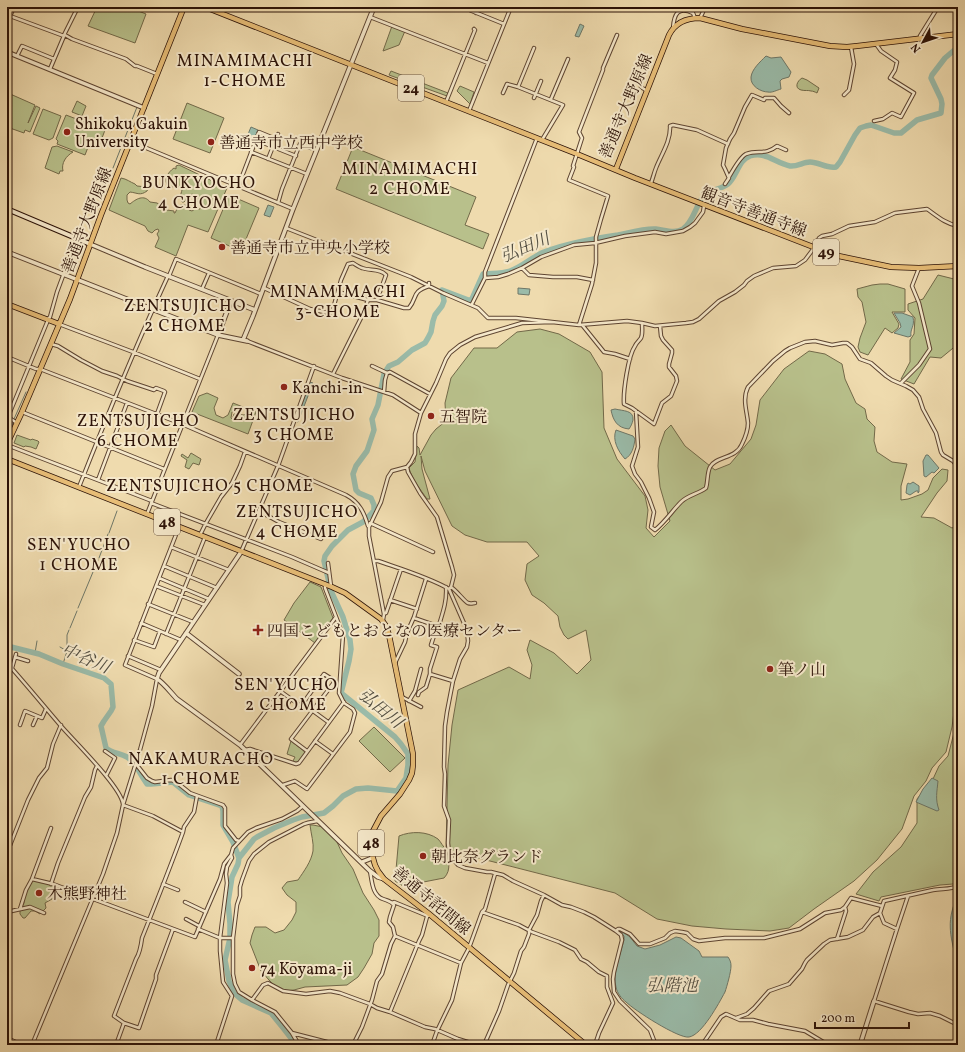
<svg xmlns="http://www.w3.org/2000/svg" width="965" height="1052" viewBox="0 0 965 1052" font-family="Vollkorn,'Noto Serif JP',serif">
<rect width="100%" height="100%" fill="#efdbae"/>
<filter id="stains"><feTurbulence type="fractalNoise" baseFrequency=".005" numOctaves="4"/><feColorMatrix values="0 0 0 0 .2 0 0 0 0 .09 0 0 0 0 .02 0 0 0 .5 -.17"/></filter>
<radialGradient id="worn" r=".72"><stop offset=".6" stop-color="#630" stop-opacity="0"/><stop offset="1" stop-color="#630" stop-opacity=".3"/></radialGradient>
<path fill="#b8c08b" stroke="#726949" d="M97,7H128L146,14L135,43L88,26Z
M392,26L405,31L399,45L383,51Z
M391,71L448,93L447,96L389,75Z
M802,78L807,80L819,88L817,93C815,92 813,91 811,91C808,90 805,91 801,90C794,88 797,81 802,78Z
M460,86L474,92L470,104L457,91Z
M8,93L35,105L28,123L36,106L40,108L30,132L25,130L24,133L7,127V96Z
M77,101L86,106L82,116L72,112Z
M187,103L224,118L210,153L173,139Z
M43,109L61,116L53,138L49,140L33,134Z
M66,115L105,130L99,146L90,142L85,155L57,144L58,141L56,139Z
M57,146L73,152C66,156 61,163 63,171H60L59,174L45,168L52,147Z
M353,147L476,197L465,225L489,234L483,249L336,189Z
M179,165L227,188L208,232L188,225L176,256L155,247L159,238L157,234L159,231L158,229L155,230L152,233L148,231L145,226L109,210L121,178C127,179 130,182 135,184L137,186L147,187L148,189L147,191C140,196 138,193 130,192L127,195V200L128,203L130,204C136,199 144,194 150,202L157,203L167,210L174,211V213H175L178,207L181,205H187L189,210L192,211L195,209H200L203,204L196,201L197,197L192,194L189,196L184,202H182C179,198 181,194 182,190L176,184L174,187L168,186C163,180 168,172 174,168L176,169V166Z
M229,195L259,208L241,251L211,238Z
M938,275L954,279L958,287V344L941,358L930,357L914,384L901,379L910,362V340L914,334L915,318L908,310V304L923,299Z
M880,284H888L905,289V312H892L899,324L898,328L892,333L885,328L868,355L860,352L858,347L860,338L866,322L862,302L858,297L857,289L872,285Z
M540,329L559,334L590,352L602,372L604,428L617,459L645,496L648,510L646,528L654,537L670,521L660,487L658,466L659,448L665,431L671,425L685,446L715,470L730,464L751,439L756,425L760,400L784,369L809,351L825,354L842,364L845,379L856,403L865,409L867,419L875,427L874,441L877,452L892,462L907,464L901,486V500L908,499L922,494L928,490L933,478L942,469L948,470L947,481L937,493L921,517L934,518L952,528L958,525V695L956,697L952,727L946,752L932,768L926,781L914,796L902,829L877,860L854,881L814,909L789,928L770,931L726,929L692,926L657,919L615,893L447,850C448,859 452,870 444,878L403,886L395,881L399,836C411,831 427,831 438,839C441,842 443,847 446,849L448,765L452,725L458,690L509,667L530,679L532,665L527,650L530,640L554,653L577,674L591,660L586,630L568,639L564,635L560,627L558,616L544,603L532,595L525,580L527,564L539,556L527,542H487L465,535L452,526L425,471L421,456L422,469L430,499H427C420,489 412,479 409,468L415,462L417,446L419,448L420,455L431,435L436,429L446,421L445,403L451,378L474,348H497L517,332Z
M207,393L218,398L214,408L216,415L223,418L228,415L233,403L243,407L242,408L237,409L232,412L231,418L233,420L234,419L233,417L234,414L244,415L248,412L247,408L256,412L248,434L192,412L199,396Z
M17,435L31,440L32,439L38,441L39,442L36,449L31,447L25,446L24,447L14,443Z
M191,453L201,459L199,465L193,463L189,469L185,467L187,460L181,456L182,454L188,458Z
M310,582L321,587L333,618L315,643L284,620L294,603Z
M958,707V856L957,859L958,878L953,884L940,885L881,897L879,901L856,894L873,872L901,847L917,823V799L933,779L939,766L948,756L956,725Z
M374,727L405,758L390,772L359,741Z
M291,741L304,751L305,753L298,762L296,763L293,761L295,757L287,754Z
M310,825H313L323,827L337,842L342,853L353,869L363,893L374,910L379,920V936L374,943L372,954L364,968L358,977L347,985L305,987L294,990L284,991L277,988L269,980L261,971L250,943L252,935L255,927H266L275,933L284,930L292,920L296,912V902L287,895L282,888L287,882L298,880C304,871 311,862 313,851C314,843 311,834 310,825Z
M32,880L47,882L55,887L56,890L52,894V899L45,903L46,908L40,914L35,911H31L25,918H23L20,914V910L24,903V897Z"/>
<path fill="#9abba9" stroke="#6e7768" d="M580,24L584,26L579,37L575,36Z
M766,56L771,58L781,57L791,72L789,77L782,79L780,81L781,89C777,90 772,93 768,92C761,92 750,86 751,77C752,69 760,62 766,56Z
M251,127L258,130L253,142L246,139Z
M268,205L274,207L270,217L264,215Z
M518,288L530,289L529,295L518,294Z
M894,313H902L913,317C915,327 910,328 911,336L908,337L894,333L901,327L900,323Z
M310,382L313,383L298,422L296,421Z
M615,409C623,411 634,410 633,420C632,424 631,426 629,429C617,428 613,420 611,410Z
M616,430L633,436L635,439C634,447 632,455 625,459C618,451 612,440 616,430Z
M926,455H928L939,468L934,473L932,472L926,477L924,476L923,461Z
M913,482L919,486V492L918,493V491H916L910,495L906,493L907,485L908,483L910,484Z
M932,778L938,781C937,792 935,799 939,810L937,811L916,802L923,789Z
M958,895V961L956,959C950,934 946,920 958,895Z
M623,932L630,937L637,946L645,949L660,945L676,937L681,938L699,951L702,957H728C730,960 731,962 731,966C731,972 727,986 725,992C719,1003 702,1035 689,1037C679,1039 634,1010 626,1002C622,999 617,993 616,987C612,975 621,952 624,940V936L621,933Z"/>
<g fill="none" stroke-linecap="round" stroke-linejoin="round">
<path stroke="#6e7768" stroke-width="1" d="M7,19L12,7
M113,168L137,107
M105,187L111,173
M14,419L26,392
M8,435L13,423
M109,533L117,511
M99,558L108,534
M78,608L98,560
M70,628L77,611
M60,647L67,651
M35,653L37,641
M63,664L67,651V635L69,630"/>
<path stroke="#9abba9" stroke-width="5.5" d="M7,646L39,654L63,664L104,678L111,684L113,707L111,711L104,721L101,726L106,748C112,753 120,753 127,757C135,761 140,774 145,781L147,784H151L173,782L189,795L222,806L223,811V825L233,842L239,858
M294,1045L291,1038L284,1029L271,1013L242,1000L234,993L229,981L225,960L230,938V924L228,902L232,877L238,864L239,858L254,839L257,837L274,828L293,820L302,817L324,813L333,806L343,796L356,789L368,788L397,791L406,778L408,765V754L401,744L395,737L341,693L349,661L351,649L350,640L343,617L331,591L324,561L325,556L332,546L348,530L363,522L372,513L374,510V505L371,498L359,493L356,490L353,474L356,466L367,451L374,430L372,419L378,405L384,374L389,366L398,362L412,350L425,343L428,338L431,332L433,321L435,315L442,306L444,301L442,290L471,301L483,274C492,273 501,274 510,271C522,267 532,257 544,252C568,243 592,239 618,235C628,233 646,228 656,229C665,230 675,234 683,229C694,221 695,206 704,196C709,189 721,190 728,184C736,178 739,159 750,156C766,151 775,163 790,166C797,167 803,162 810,162C819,162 827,169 836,167L840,162L855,135L860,128L866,126L871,125L894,133H901L917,120L941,113L942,104L941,99L931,78L932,75L945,58L958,47"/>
<defs>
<path id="minor" d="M366,7L373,10
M462,7L504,24
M675,7L680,11
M476,13L479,7
M10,16L64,36L50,69
M370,17L488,63
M700,18L703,12L702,7
M7,24L14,7
M673,28C674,14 678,6 693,13L695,18
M64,35L78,7
M65,35L72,39L126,59L135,66H137L157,74
M920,38V36L938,7
M17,56L22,46L54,59
M518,87L563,105L542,140
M641,87L647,91
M503,93L507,84L518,87L534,48
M844,95L849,90L854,64L851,47
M534,98L541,81
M551,99L568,59
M446,102L475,30L474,29
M469,111L511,7
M874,121L883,119L892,113L901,117L914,93L890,78L895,70L897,62L881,51L876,44
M256,140L296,156
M129,144L144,147L293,209
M251,152L307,174
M268,159L278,134
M729,177C733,170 740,157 746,154C758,149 765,156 777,146L786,150
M651,183C653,178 654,173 656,168C661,155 671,141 670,126L673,125L697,130L728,144
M725,184L729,178L725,169L723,165L726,148L730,139L734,133L745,107L752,95L764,100L765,98H774L781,106L789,113
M238,187L259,132L276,139
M278,203L282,189L300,144L316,150
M286,228L411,277L443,293L478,308L488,318H516L552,322
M815,248L819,238L822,236L832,234L849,226L875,222L895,213L927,209C937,216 946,224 958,226
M522,268L529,275L553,277H577L593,280
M169,276L176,259L261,294
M485,278L498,277L508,274L522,268L541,257L574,245L595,243L625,236L655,232L666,234L683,231L690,227L695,223L703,212L704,206
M264,288L310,309L329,313L331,312L333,309L341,280L348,264L353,263C356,265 359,267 362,268C370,271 380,268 386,275L377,300
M202,289L209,273
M338,292L368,300
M472,304L485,278V272L537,138
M48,319L50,317L57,292L77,238
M642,323C642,328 643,334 641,338C639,341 636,343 635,346C628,356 623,392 624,404L632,408L654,424L662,403L671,396L677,381L676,376L669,367V364L672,353V350L663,340L661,336L660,326
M59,324L133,352L200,379
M579,325L592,284L596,263V237L601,219L608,196L569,180L574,167L573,166L582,138L579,132L603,70V68L617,35
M583,326L604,352L615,354L630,359
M247,341L342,378L393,395L421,413
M51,344L58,346L81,360L102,371L117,376L127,381L154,390L156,388L164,391L165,392L157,414
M7,357L36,369H40L182,424L346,495C359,502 364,512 368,526
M372,366L387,373
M333,374L362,316L368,300H377L404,308H409C418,297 411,292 429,286V283
M901,383L919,365L930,349L919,303L912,286L919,268
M384,392L385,380L387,373L390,372L430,394
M636,411L638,447L632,466L635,474L641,482L649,498L654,512L651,527L655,530C665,522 672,511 681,502C688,495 698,494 706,488C708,481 707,473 710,467C716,456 736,459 742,444C745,438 748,430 748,423C747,411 742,399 748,387L773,361L785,351L790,348L805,342L815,341L832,345L843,343H847L852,347L860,359L871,363L886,376L892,380L906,386L913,390L919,397L923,409L936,433L941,452L943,455L953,461L958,467
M22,412L164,469
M17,423L8,417L48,320
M7,445L152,501
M407,467L408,472L420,493L437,517L452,567L454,575L451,587L449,589
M98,480L127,403
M79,487C107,416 136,345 168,276
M151,503L292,557L329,573
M259,511L279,522L321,539
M147,514L218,335
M370,523L433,552
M200,535L206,523L221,497L232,483L240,466L245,452
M171,547L229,570
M241,552L278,466L314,366
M374,561H378C401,569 428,577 449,589L467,630L468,641L467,647L460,659L453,681L447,712L445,726L444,767L445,774L444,806L449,820L448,843L449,853L453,859L458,865L465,868L487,872H491L503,875L513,881L544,895L562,905L571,907L584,912L594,917L616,931L621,935L622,940L614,972L613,979L614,992L620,1001L650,1030L655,1043
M328,563L331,586
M164,566L217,588
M159,578L209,599
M156,586L205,605
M451,587C456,590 465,602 468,603C471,604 473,603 475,603
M390,600L417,609
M148,604L193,622
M384,614L386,613L401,569
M414,618L437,626L431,645L437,647L430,669V674L453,681
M383,620L384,614L369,536V527L381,502L388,477L392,471L407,467L411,462L415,454V434L421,413L436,383L446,359L450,353L460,345L475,337L522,323L552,322L579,325L627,321L642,323L655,326L686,323L693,322L699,319L719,301L735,292L744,285L747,281L754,276L773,268L796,266L805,260L814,248
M141,623L181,640
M437,626L439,625C443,612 447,601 446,587
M166,634L205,537
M134,640L154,647L160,631
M128,656L161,670
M15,657L28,661
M7,663C25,683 43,705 61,726C74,741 121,787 123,804
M395,663L405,642L407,633L414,617L426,579
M12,668L16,654
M280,691L301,706L324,674L335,681L291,739L307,751
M418,695L419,692L426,687L430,674
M402,697L421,707
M409,701L415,691L421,669
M302,703L328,722
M284,709L291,699
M20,725L25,711L42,718L46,709
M33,725L37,716
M315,741L333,754
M240,745L336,617
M245,750L250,749L296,764L299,763L344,702
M105,751L115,758L106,776
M136,764L147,778L152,781L155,782L171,780L175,781L190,793L223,805L225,808V826L236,840L239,841
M283,785L295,781L307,789L350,732L355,713L353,709L344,703L339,693L343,635L325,588V584
M318,821C313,822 309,822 304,824L269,842L254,854L249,861L242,880L240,887V896L237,905L233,938V974L235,984L239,992L252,1000L275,1012L292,1033L327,1042L333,1045
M183,832L184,827L194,812L197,796
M7,853L28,800L39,778L47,768L53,744L61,725
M32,879L53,884L195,937L220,879L224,864L231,855
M51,884L58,863L85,797L91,787L95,770L97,766
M163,884L178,890
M185,902L206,912
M392,903L394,902L428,916
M20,909L26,890L32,879L51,828
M7,912L30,907L44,913
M482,912L519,925L532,932L559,942L575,950L581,959L587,962L599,972L607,976V987L613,1003L599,1033L595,1045
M880,913L884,923L897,929L908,896
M186,919L199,926
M198,929L220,938H233
M897,929L874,1001L909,1012L918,1014L930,1013L940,1016L958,1025
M616,931L618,929H620L630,934L639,944H650L665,938L670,933L675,931L682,932L687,933L693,939L699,941L725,938H764L800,929L825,913L841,910L845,907L851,898L882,906
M395,936L461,963
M837,939L846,911L845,907
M252,1000L263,985L268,983L283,991L306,994L330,991L340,993L370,1004L377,1008L390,1012L425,1027L435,1029L458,1039L477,1045
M390,1012L419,941L422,935L428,913
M736,1018L747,1014L754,1008L769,991L789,984L802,969L805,963L807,960L824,944L830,940L848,937L863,930L873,917L880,913L884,901L933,890C941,888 950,890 958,886
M124,1023L139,1028L156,979V975L173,929
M292,1033L299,1045
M7,1038L22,1045
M32,1045L103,874L117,833L123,805L140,750L152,706L157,679L125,665L179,527
M116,1045L124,1023L114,1016L136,959C140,953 141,946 142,938C156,903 170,868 183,832L153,816L123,805
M216,1045L232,996L223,982L220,951V938L227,883L226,874L227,867L232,858L231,855L233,848L248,832L256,828L282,819L297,811L303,806
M353,1045L362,1027L372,1000L377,981L382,974L391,944L395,936L393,927L389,922L390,917L394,905C391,901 388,901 383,899C372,895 372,881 370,871
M432,1045L437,1031L452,1000L461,963L469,948L482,912L485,909L495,874
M484,1045L499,1011L508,985L514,973L521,951L524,947L529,934V930L537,915L541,901L544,895
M654,1045L655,1043H662L665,1045
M702,1045L721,1017L726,1014L740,1020H753L768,1024L805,1031L825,1043L835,1045"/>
<path id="tertiary" d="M7,52L144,108
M90,244L145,267L255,310
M7,252L218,335L247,341
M218,335L231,301
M243,340L253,316L293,209L374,7
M241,552L159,673L157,679C163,682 172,694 177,699L240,745L370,871L378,877L384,879
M186,633L239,674
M362,862L372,858
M860,1045L874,1001"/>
<path id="secondary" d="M7,209L90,244"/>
<path id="primary" d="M205,7L577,154L635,178L834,255L891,267L919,268L958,266
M616,169L669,35C675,23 686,18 700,18L742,29L830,46L847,47L857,46L958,34
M7,304L59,324
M7,444L22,412L70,299L101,215L184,7
M7,459L332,587L345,593L381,619L386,626L389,635L413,754V765L412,773L409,780L400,794L381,816L372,833L371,851L375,865L378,871L384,879L428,913L586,1045"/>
</defs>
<use href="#minor" stroke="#5d4431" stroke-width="4.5"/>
<use href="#tertiary" stroke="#5d4431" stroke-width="5.5"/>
<use href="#secondary" stroke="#2c1207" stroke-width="6"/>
<use href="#primary" stroke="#2c1207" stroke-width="6"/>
<use href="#minor" stroke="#f5e8ca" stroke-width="2.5"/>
<use href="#tertiary" stroke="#f5e8ca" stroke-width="3.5"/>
<use href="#secondary" stroke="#f5e8ca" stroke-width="4"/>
<use href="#primary" stroke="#e8be77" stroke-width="4.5"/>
</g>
<g fill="#8f2418" stroke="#f5e8ca" stroke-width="1.5">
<circle cx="67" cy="132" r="4"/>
<circle cx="211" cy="142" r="4"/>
<circle cx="222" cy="247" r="4"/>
<circle cx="284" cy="387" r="4"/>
<circle cx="431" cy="416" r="4"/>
<path d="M256 624h4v4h4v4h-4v4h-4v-4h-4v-4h4z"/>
<circle cx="770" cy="669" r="4"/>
<circle cx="423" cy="856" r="4"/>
<circle cx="39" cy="893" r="4"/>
<circle cx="252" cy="968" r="4"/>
</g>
<g text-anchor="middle" stroke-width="4" stroke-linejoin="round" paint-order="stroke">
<g fill="#f5e8ca" stroke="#685242" stroke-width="1">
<rect x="398" y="75" width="26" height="26" rx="3"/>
<rect x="813" y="239" width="26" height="26" rx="3"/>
<rect x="154" y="509" width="26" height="26" rx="3"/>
<rect x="358" y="830" width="26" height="26" rx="3"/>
</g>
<g font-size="15" font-weight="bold" fill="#2c1207">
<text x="411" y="93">24</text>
<text x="826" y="257">49</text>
<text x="167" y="527">48</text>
<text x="371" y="848">48</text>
</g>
<g font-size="16" fill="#2c1207" stroke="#f5e8ca">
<text transform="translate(625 106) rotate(-67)" y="6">善通寺大野原線</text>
<text transform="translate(754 211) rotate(21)" y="6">観音寺善通寺線</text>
<text transform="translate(86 220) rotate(-69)" y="6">善通寺大野原線</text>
<text transform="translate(432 900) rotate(40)" y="6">善通寺詫間線</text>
</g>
<g font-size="16" fill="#2c1207" stroke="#f5e8ca" text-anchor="start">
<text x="75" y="129">Shikoku Gakuin<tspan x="75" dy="18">University</tspan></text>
<text x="219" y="148">善通寺市立西中学校</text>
<text x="230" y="253">善通寺市立中央小学校</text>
<text x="292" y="393">Kanchi-in</text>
<text x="439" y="422">五智院</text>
<text x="267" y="636">四国こどもとおとなの医療センター</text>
<text x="778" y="675">筆ノ山</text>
<text x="431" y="862">朝比奈グランド</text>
<text x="47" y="899">木熊野神社</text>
<text x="260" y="974">74 Kōyama-ji</text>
</g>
<g font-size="17" letter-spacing="1" fill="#2c1207" stroke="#f5e8ca">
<text x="245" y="66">MINAMIMACHI<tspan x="245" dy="20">1-CHOME</tspan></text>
<text x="410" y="174">MINAMIMACHI<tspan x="410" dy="20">2 CHOME</tspan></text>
<text x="199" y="188">BUNKYOCHO<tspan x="199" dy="20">4 CHOME</tspan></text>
<text x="338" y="297">MINAMIMACHI<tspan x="338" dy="20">3-CHOME</tspan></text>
<text x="185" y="311">ZENTSUJICHO<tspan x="185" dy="20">2 CHOME</tspan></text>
<text x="294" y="420">ZENTSUJICHO<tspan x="294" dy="20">3 CHOME</tspan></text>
<text x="138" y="426">ZENTSUJICHO<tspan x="138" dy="20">6 CHOME</tspan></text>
<text x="210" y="491">ZENTSUJICHO 5 CHOME</text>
<text x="297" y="517">ZENTSUJICHO<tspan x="297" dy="20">4 CHOME</tspan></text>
<text x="79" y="550">SEN'YUCHO<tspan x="79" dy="20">1 CHOME</tspan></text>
<text x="286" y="690">SEN'YUCHO<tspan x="286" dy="20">2 CHOME</tspan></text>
<text x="201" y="764">NAKAMURACHO<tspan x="201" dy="20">1 CHOME</tspan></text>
</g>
<g font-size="17" font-style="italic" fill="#524d40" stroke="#f5e8ca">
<text transform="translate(525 247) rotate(-23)" y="6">弘田川</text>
<text transform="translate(86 658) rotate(23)" y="6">中谷川</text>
<text transform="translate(381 708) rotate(40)" y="6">弘田川</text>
<text x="672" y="991">弘階池</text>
</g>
</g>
<rect width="965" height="1052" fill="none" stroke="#efdbae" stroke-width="24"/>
<rect x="8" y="8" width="949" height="1036" fill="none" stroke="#2c1207" stroke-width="2"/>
<rect x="12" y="12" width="941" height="1028" fill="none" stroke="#2c1207"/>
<g transform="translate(923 42) rotate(230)" stroke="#f5e8ca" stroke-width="3" paint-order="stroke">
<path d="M0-3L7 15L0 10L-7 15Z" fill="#2c1207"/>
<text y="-6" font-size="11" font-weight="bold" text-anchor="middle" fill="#2c1207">N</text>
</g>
<path d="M815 1022v6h94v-6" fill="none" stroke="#2c1207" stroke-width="2"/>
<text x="821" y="1022" font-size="12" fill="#2c1207" stroke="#f5e8ca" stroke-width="3" paint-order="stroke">200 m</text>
<rect width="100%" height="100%" filter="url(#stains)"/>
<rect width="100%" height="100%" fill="url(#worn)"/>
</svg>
